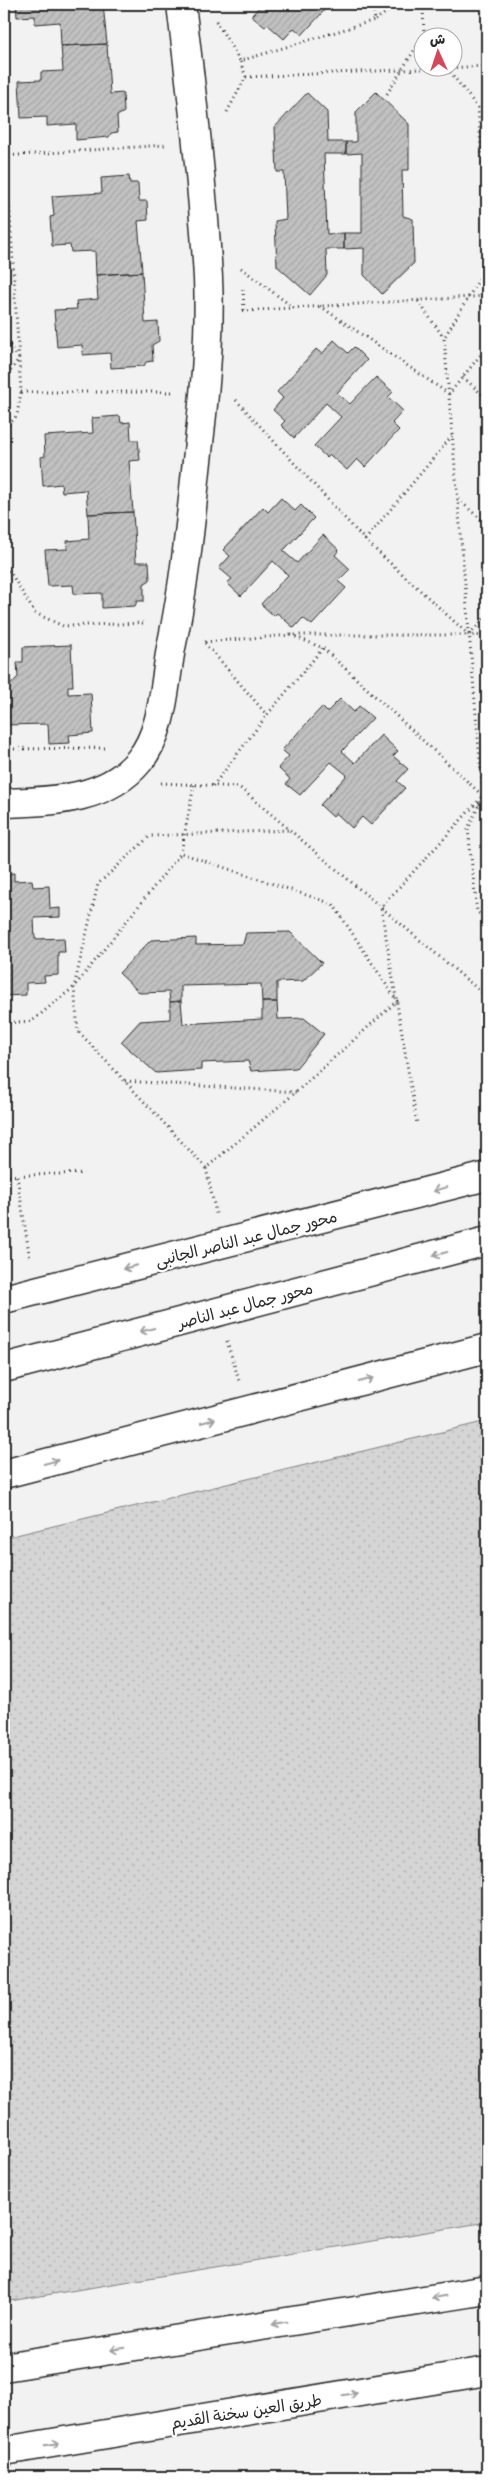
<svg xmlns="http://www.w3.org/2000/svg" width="491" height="2481" viewBox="0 0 491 2481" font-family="'Gochi Hand','Playpen Sans Arabic',sans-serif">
<defs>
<pattern id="grass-dots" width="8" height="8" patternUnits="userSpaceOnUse" patternTransform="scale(1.25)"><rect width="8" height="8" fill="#d5d5d5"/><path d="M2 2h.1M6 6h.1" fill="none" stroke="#b7b7b7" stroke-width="1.8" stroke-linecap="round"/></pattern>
<pattern id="building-hatch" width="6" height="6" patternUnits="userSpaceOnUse" patternTransform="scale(1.25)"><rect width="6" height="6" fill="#c1c1c1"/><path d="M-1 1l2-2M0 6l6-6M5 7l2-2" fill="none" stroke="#a6a6a6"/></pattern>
</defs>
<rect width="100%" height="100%" fill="#f2f2f2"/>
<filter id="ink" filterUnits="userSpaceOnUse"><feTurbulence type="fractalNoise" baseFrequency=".02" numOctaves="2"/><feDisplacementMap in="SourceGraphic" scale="10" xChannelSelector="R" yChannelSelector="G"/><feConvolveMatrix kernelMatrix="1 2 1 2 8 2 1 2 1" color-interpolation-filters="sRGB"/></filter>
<g filter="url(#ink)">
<path fill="url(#grass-dots)" stroke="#808080" d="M487,1421V2222L4,2302V1538Z"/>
<path fill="url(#building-hatch)" stroke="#2b2b2b" d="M16,4H103L107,44L61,46L60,22L35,24V16L17,17Z
M262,4H330L302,35L294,28L284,39L267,24L265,27L251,16Z
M107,44L110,94L123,93L124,112L117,116L118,132L111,133L109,137L76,140V124L47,126V117L21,118L19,81L41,80V72L63,71L61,46Z
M376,92L409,124V170H402L403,216L413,219L414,263L382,294L364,275V248L344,249V233H362V153L346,154V142H356V112Z
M307,93L327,112L328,142H346V154H324L327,234L344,233V249H326L327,275L310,295L277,266L275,221L286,219L284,172H277L275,127Z
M129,176L130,183H138L139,201H147L148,220L138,221L142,272L96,275L95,251L71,252L70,245L52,246L50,217L54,216L52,196L102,193L101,178Z
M142,272L145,323L158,322L159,341L152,345L153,361L146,362L144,366L111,368L110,353L83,355L82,345L57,347L54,310L77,309L76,301L98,299L96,275Z
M334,340L348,353L354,347L367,360L337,393L350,404L376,377L393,392L388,397L403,411L392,423L399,430L365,467L357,459L347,470L330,455L327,458L314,446L341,417L326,403L294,438L281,425L285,421L273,410L283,398L277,392L316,349L322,354Z
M120,416L121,423L130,422L131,440H138L140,460L129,461L133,512L88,514L86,490L62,492L61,484L43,486L41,457L45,456L44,436L93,433L92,418Z
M281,498L295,511L301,505L314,518L283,551L297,563L323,535L339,550L335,555L350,569L338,581L346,588L312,625L303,618L294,628L277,613L274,616L261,604L288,575L273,561L241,596L227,583L232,579L219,568L230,556L223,550L263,507L268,512Z
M133,512L136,562H149L150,580L144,584V601H137L135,606L102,608V593L74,594L73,585L48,586L45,550L68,549L67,541L89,539L88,514Z
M71,645L73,686H68V694L91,693L93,733L69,735L70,743L49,744L48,724L4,725V688H7L18,677L17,662H23V647Z
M340,699L354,712L359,706L373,718L342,751L355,763L381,735L398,751L393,756L408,769L397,781L405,788L371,825L362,817L352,828L336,813L333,817L320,805L347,775L331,762L300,795L286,784L290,779L278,768L289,756L282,750L322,707L327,712Z
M14,873V881L32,880L33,887L49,886L50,909L60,908V917L34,918L35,939L64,938L65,952H58V975L44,976L45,982L26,983V995L4,996V874Z
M290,932L322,963L303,981L277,982V1002H262L261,984L181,986V1001L170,1002L169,992L140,993L119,973L151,940L196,938V945L243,944L246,933Z
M181,1001L183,1024L262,1019V1002H277L278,1019L304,1018L324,1034L296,1068L251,1071L248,1061L201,1063V1070L156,1073L121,1042L140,1021L170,1019V1002Z"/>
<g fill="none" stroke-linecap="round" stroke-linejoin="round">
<defs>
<path id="minor" d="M4,803C51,801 106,801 139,761C165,730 164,681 172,643C184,586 190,528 196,470C203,406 211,343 208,278C203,187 192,95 181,4
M4,1299L487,1176"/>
<path id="major" d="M4,1368L487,1241
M4,1474L487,1348
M4,2367L487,2290
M4,2451L487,2371"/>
</defs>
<use href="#minor" stroke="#2b2b2b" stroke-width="31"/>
<use href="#major" stroke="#2b2b2b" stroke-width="31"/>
<path stroke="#2b2b2b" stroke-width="3" stroke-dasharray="1 4" stroke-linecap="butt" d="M423,4L424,38
M375,20L399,4
M216,21L240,61
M447,68L478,108L487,224
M246,77L487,66
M387,94L423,36
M227,112L246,77L240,61L375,20L373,4
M4,156L165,145
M4,189L9,199L21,392L17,415L4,431
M4,205L9,199
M487,266L444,338L483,796L468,829L477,912L487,919
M241,268L294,308
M243,289L244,311
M418,301L444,338
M320,306L449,394L487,347
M243,311L487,296
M4,337L19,359L4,380
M463,377L487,399
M21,392H173
M236,400L365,540L469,635L487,636
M458,499L487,525
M365,540L452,436
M4,568L10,572L35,613L63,626L144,623
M291,635L323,648L483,796L381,907L417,1124
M205,642L291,635H469L487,615
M205,643L267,715
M4,749L107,748
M161,783L239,787L487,997
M194,785L181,853L333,904L397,1001L296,1092L206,1168L216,1214
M213,786L267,715L323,648
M479,804L487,811
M4,1023L32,1021L74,987L181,853
M125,1081L296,1092
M206,1168L78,1031L74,987L98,884L150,836L290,830
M4,1176L84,1173
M17,1176L30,1259
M227,1341L239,1381"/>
<use href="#minor" stroke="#fff" stroke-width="28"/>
<use href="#major" stroke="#fff" stroke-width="28"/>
</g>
<defs><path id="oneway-shaft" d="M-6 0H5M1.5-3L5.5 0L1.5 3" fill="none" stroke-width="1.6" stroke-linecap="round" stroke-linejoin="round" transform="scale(1.25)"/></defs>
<g stroke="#a0a0a0">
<use href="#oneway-shaft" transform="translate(440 1189) rotate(165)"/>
<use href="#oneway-shaft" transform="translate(440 1254) rotate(165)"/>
<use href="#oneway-shaft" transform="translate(130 1267) rotate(166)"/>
<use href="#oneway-shaft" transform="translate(147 1330) rotate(165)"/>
<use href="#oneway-shaft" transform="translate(366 1380) rotate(-15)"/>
<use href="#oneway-shaft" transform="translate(208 1421) rotate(-15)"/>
<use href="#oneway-shaft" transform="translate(51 1462) rotate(-15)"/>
<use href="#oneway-shaft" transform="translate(439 2297) rotate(171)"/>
<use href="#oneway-shaft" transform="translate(279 2323) rotate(171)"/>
<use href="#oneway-shaft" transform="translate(118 2349) rotate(171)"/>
<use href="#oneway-shaft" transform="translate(350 2394) rotate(-9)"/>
<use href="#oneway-shaft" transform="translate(52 2444) rotate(-9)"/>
</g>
</g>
<g text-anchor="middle" stroke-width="4.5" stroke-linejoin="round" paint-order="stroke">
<g font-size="16" fill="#2b2b2b" stroke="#fff">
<text transform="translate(246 1238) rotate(-14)" y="6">محور جمال عبد الناصر الجانبى</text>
<text transform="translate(245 1305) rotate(-15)" y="6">محور جمال عبد الناصر</text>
<text transform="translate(246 2411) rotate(-9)" y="6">طريق العين سخنة القديم</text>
</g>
</g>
<rect width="491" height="2481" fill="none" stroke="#fff" stroke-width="20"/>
<rect x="10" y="10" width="471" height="2461" fill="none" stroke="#2b2b2b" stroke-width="2" filter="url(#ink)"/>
<g transform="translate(438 52) rotate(357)"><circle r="24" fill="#ffffff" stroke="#aaaaaa"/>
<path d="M0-4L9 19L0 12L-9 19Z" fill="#d1495b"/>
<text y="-8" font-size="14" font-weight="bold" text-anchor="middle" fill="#2b2b2b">ش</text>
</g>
</svg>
